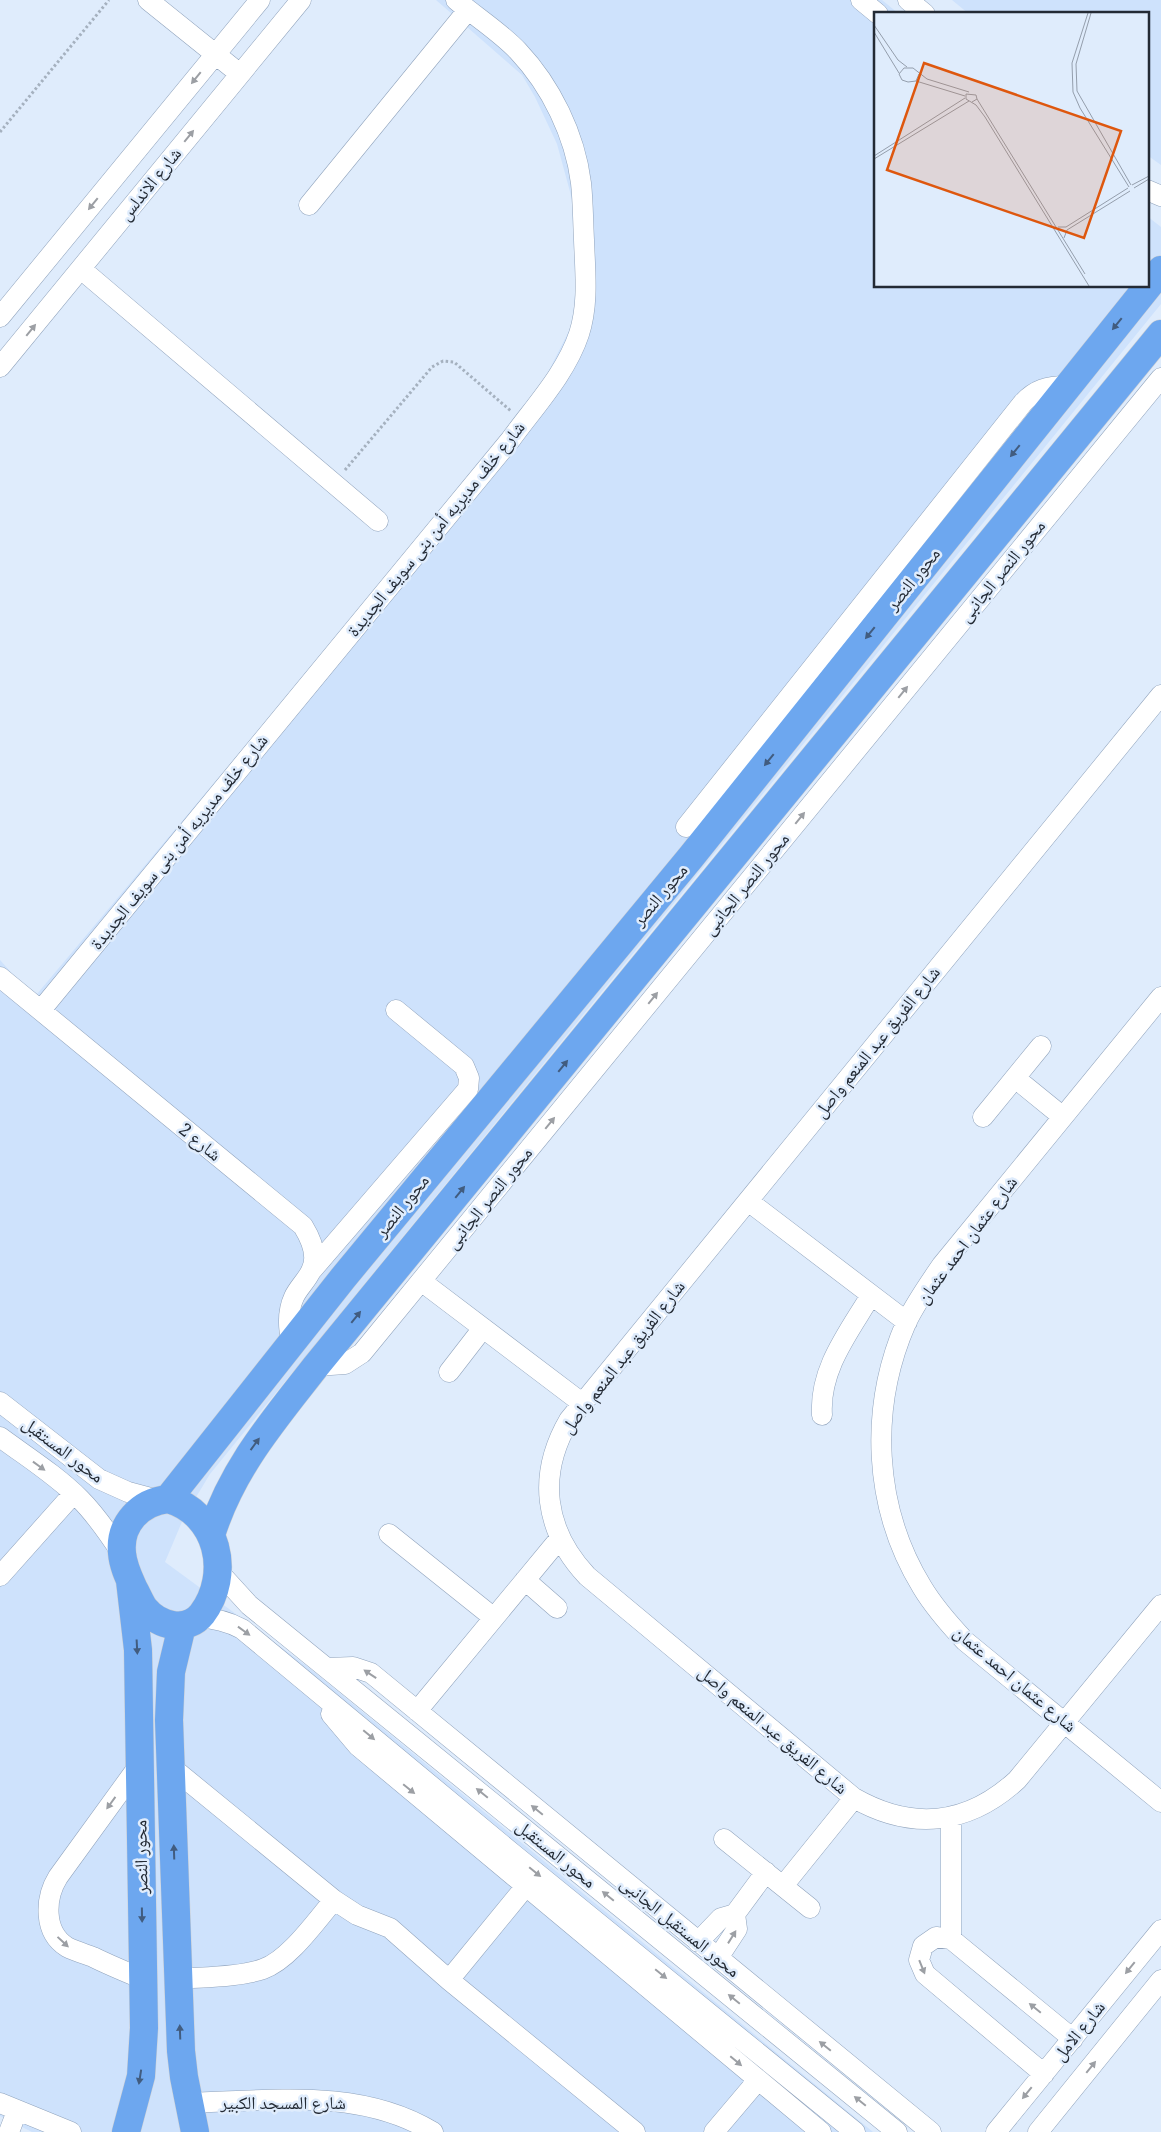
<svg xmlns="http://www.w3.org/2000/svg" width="1161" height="2132" viewBox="0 0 1161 2132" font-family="Georgia,'Noto Naskh Arabic',serif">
<rect width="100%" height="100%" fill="#dfecfc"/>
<path fill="#cee2fc" d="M436,0H882L899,14H875V286H1147V216L1161,227V304L210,1474L184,1517L165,1562L308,1667L873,2132H32L0,2116V960L18,980L37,994L532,404L572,325L577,294V230L572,199L557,144L535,97L522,75Z
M952,0H1161V165L1147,155V14H969Z"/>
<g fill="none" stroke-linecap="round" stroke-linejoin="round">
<defs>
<path id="minor" d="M148,0L240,74
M861,0L878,14
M908,0L925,14
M1147,190L1161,196
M309,205L468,10
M81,269L378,521
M0,317L260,0
M0,367L301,0
M1161,695L569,1420C537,1475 544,1530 587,1576L854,1798C912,1831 968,1825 1017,1780L1161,1605
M686,827L1022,404C1035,389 1048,386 1067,386
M0,977L303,1226C311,1239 319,1256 311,1271C307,1280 298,1288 294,1297C287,1312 288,1328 292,1344
M1161,997L942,1265C929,1284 916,1302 906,1323C869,1408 873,1507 922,1587C934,1607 949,1624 965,1641L1161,1802
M41,1010L511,439C535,406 566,373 579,334C589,303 585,271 584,240C583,221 583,201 581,183C575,135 551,86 518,51C500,32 476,17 456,0
M1015,1078L1063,1117
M983,1117L1041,1046
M748,1201L907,1322
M312,1270L468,1089L469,1078L464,1066L396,1010
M421,1281L582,1403
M316,1366L345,1364L362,1353L1161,378
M449,1372L483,1328
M0,1402L99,1479L128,1492L158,1500
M822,1415C819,1369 849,1332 871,1295
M0,1437C27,1457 56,1475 80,1499C96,1515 109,1534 122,1554
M389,1534L494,1618
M218,1571L249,1605L897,2132
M0,1576L74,1493
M525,1580L557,1608
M199,1618C215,1618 227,1621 242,1629L512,1853L855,2132
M328,1668L353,1667L371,1673L931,2132
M417,1711L560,1538
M331,1714L358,1746L821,2132
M140,1764L58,1877C45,1898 43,1932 67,1947C75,1951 85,1954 93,1957C109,1965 126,1972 143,1979
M170,1766L334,1900L357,1915L390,1928L449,1980L635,2132
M724,1839L810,1908
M783,1886L854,1798
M951,1939V1817
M698,1942L721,1918L735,1914L766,1872
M718,1958L737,1929L735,1914
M179,1979C203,1977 240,1977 263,1969C289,1960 316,1921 334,1900
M449,1980L526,1886
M1044,2074L925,1974L919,1960L923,1946L936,1937L951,1939L1073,2039
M0,2103L71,2132
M188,2103C270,2101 359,2087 433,2132
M9,2132L17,2111
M714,2132L758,2080
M996,2132L1161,1930
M1038,2132L1161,1980"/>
<path id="highway" d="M168,1499L343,1278L691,857L1161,270
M168,1499C218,1513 232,1574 202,1614C187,1633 159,1626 145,1609C141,1604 138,1596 134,1589C129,1578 123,1566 122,1553C119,1524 140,1502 168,1499Z
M211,1535C232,1468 274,1420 316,1366L1161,334
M182,1626L171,1672L169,1720L181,2051L184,2077L195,2132
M126,2132L141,2076L144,2028L138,1650L130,1581"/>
</defs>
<use href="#minor" stroke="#90a3bc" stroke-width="21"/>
<use href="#highway" stroke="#cfd0d2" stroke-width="29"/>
<path stroke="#a5b1bf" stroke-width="3" stroke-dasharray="2.5 2.5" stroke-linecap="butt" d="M0,132L109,0
M345,470L432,367L443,361L454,362L511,411"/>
<use href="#minor" stroke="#fff" stroke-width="20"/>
<use href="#highway" stroke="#6da7ef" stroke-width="28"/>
</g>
<defs><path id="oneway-solid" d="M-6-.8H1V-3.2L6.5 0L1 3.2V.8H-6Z" transform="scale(1.25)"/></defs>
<g fill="#9c9fa4">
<use href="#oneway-solid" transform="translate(196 78) rotate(129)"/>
<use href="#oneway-solid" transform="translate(189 136) rotate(-51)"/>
<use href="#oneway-solid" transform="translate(93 204) rotate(129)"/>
<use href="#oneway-solid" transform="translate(31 330) rotate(-51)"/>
<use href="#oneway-solid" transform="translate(903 692) rotate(-51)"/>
<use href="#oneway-solid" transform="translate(800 818) rotate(-51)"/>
<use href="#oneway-solid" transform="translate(653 998) rotate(-51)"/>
<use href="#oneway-solid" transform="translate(550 1123) rotate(-51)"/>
<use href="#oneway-solid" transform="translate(39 1466) rotate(36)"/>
<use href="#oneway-solid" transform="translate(244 1631) rotate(36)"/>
<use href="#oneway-solid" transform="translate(370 1674) rotate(-146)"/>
<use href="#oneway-solid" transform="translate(369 1735) rotate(40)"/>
<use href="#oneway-solid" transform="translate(409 1789) rotate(39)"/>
<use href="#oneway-solid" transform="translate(482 1793) rotate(-141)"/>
<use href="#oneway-solid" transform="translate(111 1803) rotate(126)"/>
<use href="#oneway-solid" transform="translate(537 1810) rotate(-141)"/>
<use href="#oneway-solid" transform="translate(535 1872) rotate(39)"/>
<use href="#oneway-solid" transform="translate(608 1896) rotate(-141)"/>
<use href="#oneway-solid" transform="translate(732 1937) rotate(-58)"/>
<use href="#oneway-solid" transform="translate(63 1942) rotate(43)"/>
<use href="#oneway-solid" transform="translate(922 1967) rotate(68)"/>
<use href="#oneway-solid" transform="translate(1130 1968) rotate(129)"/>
<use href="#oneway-solid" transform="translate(661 1974) rotate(39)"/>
<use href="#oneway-solid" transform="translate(734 1999) rotate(-141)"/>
<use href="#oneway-solid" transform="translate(1035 2008) rotate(-141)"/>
<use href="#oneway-solid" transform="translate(825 2046) rotate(-141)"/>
<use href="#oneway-solid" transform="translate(736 2061) rotate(40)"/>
<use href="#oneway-solid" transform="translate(1091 2067) rotate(-51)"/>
<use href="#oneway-solid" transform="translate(1027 2093) rotate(129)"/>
<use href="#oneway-solid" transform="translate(860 2101) rotate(-141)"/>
</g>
<g fill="#415c7f">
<use href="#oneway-solid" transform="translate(1117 324) rotate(129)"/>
<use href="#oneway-solid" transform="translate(1015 451) rotate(129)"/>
<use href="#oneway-solid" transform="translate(870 633) rotate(129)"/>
<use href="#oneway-solid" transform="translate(769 760) rotate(129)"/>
<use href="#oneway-solid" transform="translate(563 1066) rotate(-51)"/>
<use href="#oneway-solid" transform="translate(460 1192) rotate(-51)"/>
<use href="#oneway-solid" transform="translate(356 1317) rotate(-51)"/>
<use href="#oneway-solid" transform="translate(255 1444) rotate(-54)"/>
<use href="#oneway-solid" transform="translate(137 1647) rotate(87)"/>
<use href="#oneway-solid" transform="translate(174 1852) rotate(-92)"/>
<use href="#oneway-solid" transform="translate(142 1915) rotate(89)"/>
<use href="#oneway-solid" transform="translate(180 2032) rotate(-92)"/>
<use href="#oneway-solid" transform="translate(140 2077) rotate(99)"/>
</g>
<g text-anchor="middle" stroke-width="5" stroke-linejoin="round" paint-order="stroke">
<g font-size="18" fill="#232a34" stroke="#dfecfc">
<text transform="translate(150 184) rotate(-51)" y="6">شارع الاندلس</text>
<text transform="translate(436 529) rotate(-51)" y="6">شارع خلف مديريه أمن بنى سويف الجديدة</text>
<text transform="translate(1002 571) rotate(-51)" y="6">محور النصر الجانبى</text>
<text transform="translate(913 579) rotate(-51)" y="6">محور النصر</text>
<text transform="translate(179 842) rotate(-51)" y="6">شارع خلف مديريه أمن بنى سويف الجديدة</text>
<text transform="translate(746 884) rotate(-51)" y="6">محور النصر الجانبى</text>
<text transform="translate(660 895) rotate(-50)" y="6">محور النصر</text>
<text transform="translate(877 1042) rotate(-51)" y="6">شارع الفريق عبد المنعم واصل</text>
<text transform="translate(200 1142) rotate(39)" y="6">شارع 2</text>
<text transform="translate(489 1198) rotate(-51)" y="6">محور النصر الجانبى</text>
<text transform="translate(402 1206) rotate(-51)" y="6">محور النصر</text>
<text transform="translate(967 1240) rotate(-53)" y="6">شارع عثمان احمد عثمان</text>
<text transform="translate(623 1357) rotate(-52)" y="6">شارع الفريق عبد المنعم واصل</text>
<text transform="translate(63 1450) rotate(37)" y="6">محور المستقبل</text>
<text transform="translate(1015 1679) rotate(40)" y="6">شارع عثمان احمد عثمان</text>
<text transform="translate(773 1730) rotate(40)" y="6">شارع الفريق عبد المنعم واصل</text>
<text transform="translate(556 1854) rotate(39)" y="6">محور المستقبل</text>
<text transform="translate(141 1857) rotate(-91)" y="6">محور النصر</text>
<text transform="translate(680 1927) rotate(39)" y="6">محور المستقبل الجانبى</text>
<text transform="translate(1079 2031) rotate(-51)" y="6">شارع الامل</text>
<text x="283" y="2109">شارع المسجد الكبير</text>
</g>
</g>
<g transform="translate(874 12)">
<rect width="275" height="275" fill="#dfecfc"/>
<path fill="none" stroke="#949eac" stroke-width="1" d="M214,1L198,51L199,80L206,96L255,175M217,1L202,52L203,79L257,173M0,13L24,48L33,55M0,20L25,61M45,62L42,69L34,70L28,68L25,62L30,56H39L53,67L95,80M42,69L91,84M103,87L211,262M98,90L103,87L102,83L92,82V87L102,93L111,105L215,274M0,144L91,86M0,147L95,89M258,173L275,164M260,176L275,167M184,215H192L254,176M190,226L193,218L256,179"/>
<path fill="#de570e" fill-opacity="0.15" stroke="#de570e" stroke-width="2.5" d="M50,51L247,119L210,226L13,158Z"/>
<rect width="275" height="275" fill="none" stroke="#232a34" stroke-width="2.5"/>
</g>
</svg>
